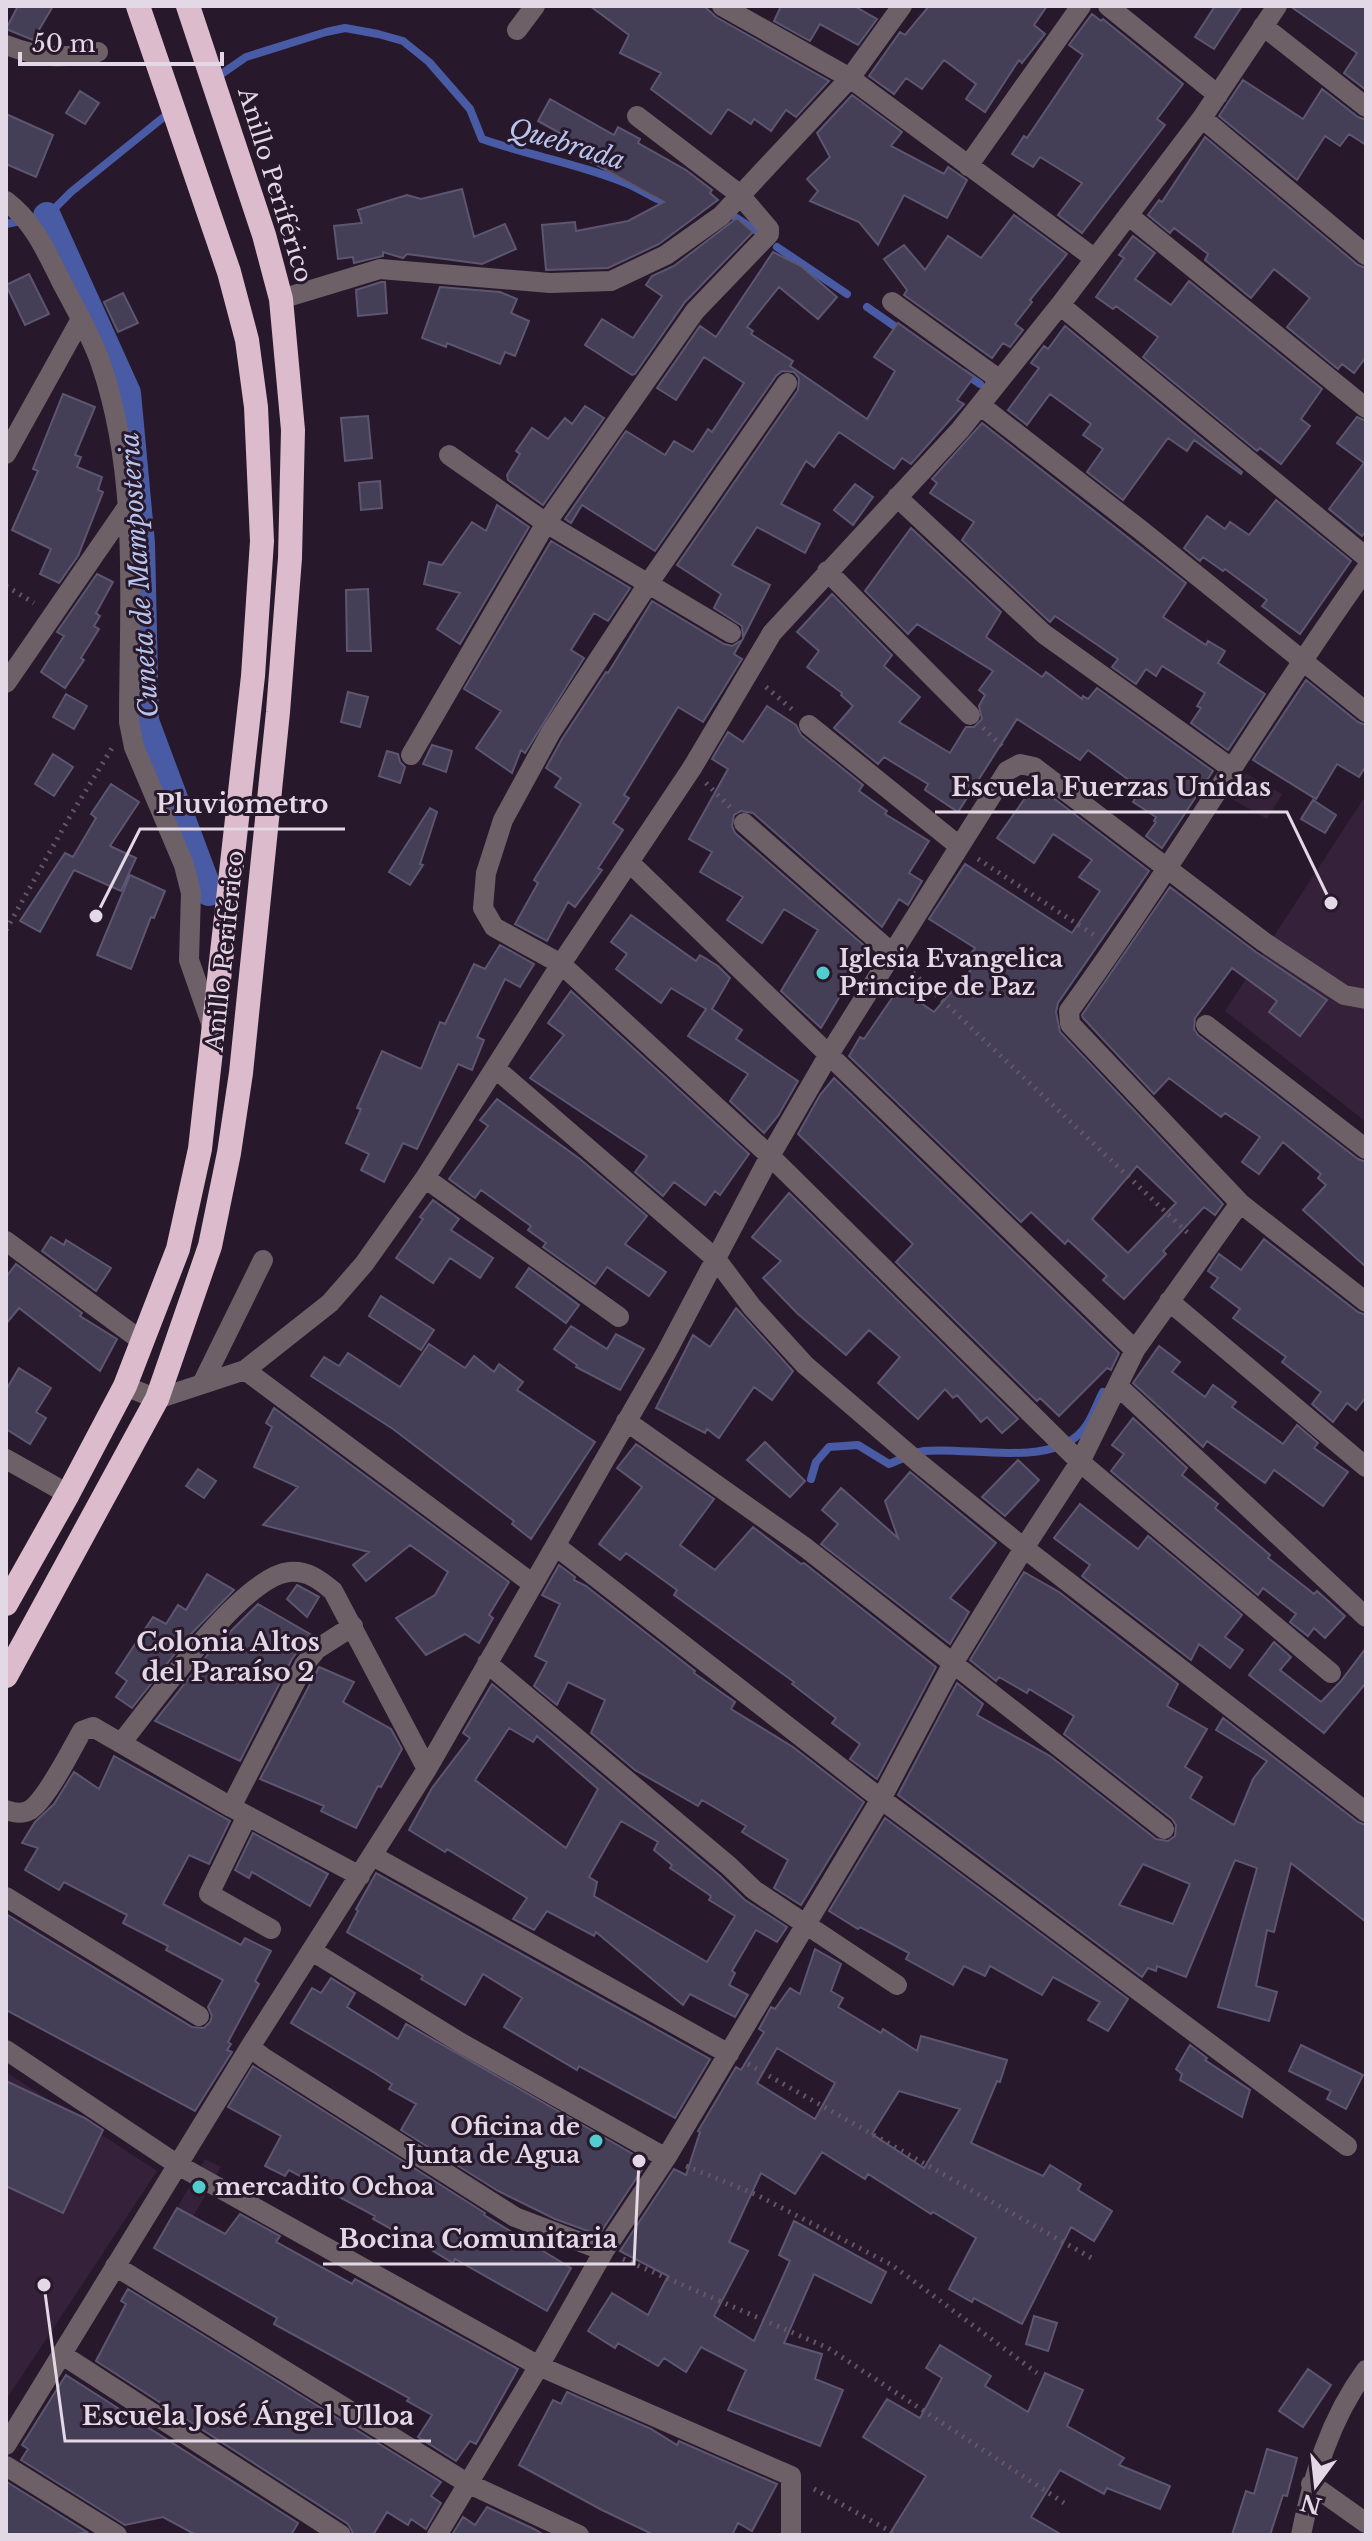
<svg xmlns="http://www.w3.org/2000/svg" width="1372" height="2541" viewBox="0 0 1372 2541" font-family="'Libre Baskerville',serif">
<rect width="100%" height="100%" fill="#28182b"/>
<path fill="#352139" d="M1245,773L1282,794L1267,819L1230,798Z
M1366,795V1122L1225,1011Z
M6,2072L157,2171L6,2400Z
M205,2159L221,2167L193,2217L177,2208Z"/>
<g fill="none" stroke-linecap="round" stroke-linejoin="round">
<path stroke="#495ba5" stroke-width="8" d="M220,75L246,57L326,32L345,28L378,34L403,41L429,62L470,109L482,139C530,156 581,164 628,184C643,190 657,202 674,205
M729,213L758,232
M36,218L47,216L71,192L165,116
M6,224L16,222
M777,247L847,294
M867,307L903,332
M964,373L980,384
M811,1479L816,1462L829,1447L858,1445L889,1464C900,1460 912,1453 924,1451C969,1446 1057,1470 1086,1426C1093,1416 1097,1403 1103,1392"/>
<path stroke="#495ba5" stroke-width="28" d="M47,216L127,393L141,543L145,721L209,892"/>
</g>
<path fill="#443e56" stroke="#5c5670" stroke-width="2" fill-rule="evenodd" d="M18,6H53L33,40L6,29Z
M590,6H704L716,17L829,81L796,117L786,110L771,131L754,119L751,124L728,109L711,134L651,89L661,73L620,53L629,35Z
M781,6H854L877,19L858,45L820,24L810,41L774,21Z
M929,6H1047L1034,25L1045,34L1022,63L1019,60L985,112L966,99L976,84L944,60L922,89L906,78L894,94L869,76L900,32L905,35Z
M1215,6H1242L1214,49L1195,37Z
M1290,6H1366V90L1344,73L1357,53Z
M1092,14L1101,21L1103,19L1183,84L1157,119L1165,125L1082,233L1058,215L1082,183L1040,157L1033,167L1012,154L1024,136L1027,138L1083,55L1069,45Z
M1243,80L1303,119L1322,89L1358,117L1366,120V145L1349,134L1340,146L1325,136L1297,180L1219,116Z
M80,91L99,103L85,124L66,113Z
M852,95L902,132L891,146L944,174L948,167L967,180L947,218L904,195L878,245L859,222L810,201L818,191L807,179L830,157L817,133Z
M550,99L614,135L618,127L640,139L638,143L686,170L712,190L710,193L718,200L659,244L608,268L546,270L542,225L575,222L576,231L628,221L664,202L582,157L587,148L538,121Z
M6,114L53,135L36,177L6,164Z
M1205,137L1358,265L1366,268V357L1354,373L1342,364L1338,369L1287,327L1310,298L1274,269L1251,298L1205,260L1208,254L1174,228L1170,233L1148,215L1159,200L1162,202Z
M462,189L474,237L505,224L516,249L482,264L407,254L403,258L383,252V256L354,263L353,257L338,259L334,226L362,223L358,210L407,195L421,199Z
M1014,215L1067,254L1030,300L1032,302L1015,324L1023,330L1010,347L1003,343L992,358L904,295L907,290L884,259L904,245L925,270L948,236L981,258Z
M737,218L753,232L685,302L635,374L632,375L585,345L602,319L633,338L662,296L646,285L652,276L674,266Z
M1133,236L1155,253L1135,279L1171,305L1189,281L1322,389L1301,419L1310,426L1281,464L1260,448L1257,451L1143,357L1158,337L1116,306L1113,309L1096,297L1124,258L1119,255Z
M773,252L801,266L837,297L818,319L779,287L747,327L753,331L751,334L793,361L790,366L867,419L895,371L874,357L898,323L974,377L957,400L964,404L911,464L902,458L894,469L839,432L814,467L806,461L781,504L820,524L805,553L757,527L732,565L770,585L743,638L742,626L714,608L721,594L677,565L798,390L799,378L794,372L782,371L776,376L655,551L582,505L571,523L565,519L626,431L665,455L674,441L693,452L708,429L712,432L744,383L704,357L676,400L657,388L700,326L716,337Z
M29,274L49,314L25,325L6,285Z
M381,282H385L387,313L358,316L356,290Z
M440,287L500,292L517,299L511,313L529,321L515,356L505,352L500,364L447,343L446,347L422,338Z
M123,293L138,323L118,332L104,302Z
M1065,326L1242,472L1241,474L1194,440L1187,451L1168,438L1123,500L1087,472L1103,449L1083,435L1091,424L1050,394L1027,425L1008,410L1039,368L1031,363L1044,346L1048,349Z
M63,394L95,407L75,455L81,457L77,467L102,477L98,490L103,492L78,556L59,583L40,574L51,549L12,530L38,471L33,469Z
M585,406L604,418L543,505L508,480L507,475L520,454L516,451L532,428L548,439L565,418L572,424Z
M368,416L372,458L345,461L341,418Z
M1357,417L1366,421V531L1362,536L1329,509L1364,463L1337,443Z
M982,423L1186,583L1163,617L1206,645L1208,641L1225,651L1218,663L1265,694L1228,750L1191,723L1201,708L1197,706L1205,693L1162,666L1156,676L1146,669L1136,684L1112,667L1118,659L1055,616L1050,622L962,540L974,522L930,493L937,483L932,479Z
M380,481L382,508L361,510L359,483Z
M855,484L873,497L853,525L834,510Z
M1276,500L1351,561L1300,634L1262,606L1267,600L1225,569L1223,571L1203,557L1200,561L1184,548L1207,516L1225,529L1230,522L1249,535Z
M497,505L529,527L460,644L437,629L460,593L424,584L429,562L442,565L472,522L486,531Z
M911,528L1001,612L986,637L1042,677L1046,672L1082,699L1083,696L1088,699L1097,688L1213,771L1162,848L1146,836L1156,822L1154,821L1156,817L1133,802L1141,789L1088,750L1080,760L1017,719L958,812L925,790L928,784L884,757L878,764L834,728L853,706L841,695L842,693L807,667L819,651L797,632L832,594L892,655L884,666L920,697L899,722L950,753L966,727H974L982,719L979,706L985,695L979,690L993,671L917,624L908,634L865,591Z
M551,541L630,588L608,621L594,613L571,650L584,658L525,753L521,750L512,773L476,748L501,711L464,689Z
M97,574L113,582L96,613L100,616L94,626L99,629L81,658L84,660L65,688L41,672L64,636L57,632Z
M368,589L371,651H347L346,590Z
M652,601L724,644L732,646L742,640L734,654L742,659L703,722L678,707L624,795L629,798L613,823L623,830L598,868L602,870L575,907L568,902L547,941L515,924L538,883L534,880L581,804L555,787L561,778L546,768L562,739L606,672L608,673Z
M1306,680L1358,722L1366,725V766L1359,777L1337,764L1316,799L1253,760Z
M348,692L368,697L360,727L341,722Z
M66,694L87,706L74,729L53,717Z
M767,706L796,725L801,735L863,785L859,791L887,811L885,814L929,841L909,873L922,881L908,905L899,899L882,927L753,813L741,811L734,815L732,826L735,833L868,949L821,1028L781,991L818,930L784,909L762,943L727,920L743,897L700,872L712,852L689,839L728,769L712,759L728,732L743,742Z
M432,745L452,751L446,772L423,764Z
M387,751L398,754L400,762L405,767L400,783L379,776Z
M53,754L73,767L54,796L35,784Z
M111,784L139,802L110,846L136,858L121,891L74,870L40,932L20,921L65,853L73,857L96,818L91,814Z
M1035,784L1149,871L1058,1003L1056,1012L1060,1032L1223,1204L1215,1215L1204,1207L1163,1251L1166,1254L1124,1299L1103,1280L1107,1276L1068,1240L1065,1244L1031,1212L1021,1222L849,1056L860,1037L864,1039L899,988L934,1012L976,964L968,957L975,948L929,919L965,864L1072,933L1100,891L1079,877L1092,860L1053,834L1034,863L997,838ZM1137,1166L1176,1203L1128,1253L1092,1219Z
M1313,800L1336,815L1325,833L1301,819Z
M430,808L437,812L420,864L423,865L410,885L389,872Z
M130,875L165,891L154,918L151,917L131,969L97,955Z
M1170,887L1256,952L1327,1000L1300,1036L1269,1012L1277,1001L1232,968L1195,1018L1194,1029L1198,1035L1358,1159L1366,1162V1267L1303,1210L1326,1185L1318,1178L1321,1174L1283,1142L1259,1174L1242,1162L1260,1137L1225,1113L1221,1117L1169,1078L1154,1094L1083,1018L1082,1015Z
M631,915L696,961L700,955L718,966L730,978L712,1009L742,1030L736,1039L798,1081L778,1116L764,1133L730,1101L748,1074L688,1036L706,1009L671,988L661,1003L616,969L627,954L611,942Z
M500,945L534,964L520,987L505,979L477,1037L484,1040L472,1070L458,1064L417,1149L403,1143L384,1182L361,1170L369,1154L346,1143L361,1109L357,1108L382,1051L421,1069L440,1022L445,1024L474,964L485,969Z
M571,991L749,1154L720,1195L715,1191L705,1205L674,1182L663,1196L635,1172L647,1156L530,1078L564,1035L548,1023Z
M834,1078L1119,1353L1111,1370L1107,1368L1059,1416L1040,1398L1037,1401L896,1262L913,1244L798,1134L820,1095Z
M497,1099L580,1159L647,1216L625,1244L666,1272L649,1296L607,1267L595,1284L543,1247L546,1243L528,1230L531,1226L481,1190L475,1198L449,1179L488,1126L480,1120Z
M789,1193L1018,1419L1002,1433L987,1417L981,1422L957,1395L953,1398L945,1389L918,1419L878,1383L900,1357L869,1330L846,1355L798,1314L763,1278L781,1261L752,1237Z
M433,1200L459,1219L451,1230L493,1258L480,1278L450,1258L433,1283L396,1258L423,1219L420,1217Z
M51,1237L64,1245L66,1240L111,1268L96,1291L42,1251Z
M1264,1239L1358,1312L1366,1315V1397L1356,1410L1347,1403L1333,1422L1312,1404L1321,1392L1282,1362L1286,1357L1233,1318L1240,1309L1211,1287L1218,1278L1208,1271L1219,1254L1241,1270Z
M16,1264L82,1313L80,1316L117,1339L100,1371L19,1308L6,1324V1277Z
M529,1268L579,1305L566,1323L516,1287Z
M381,1296L434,1330L421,1350L369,1316Z
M736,1308L793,1371L772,1400L754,1387L719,1438L707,1429L705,1433L656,1408L693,1335L710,1347Z
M571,1326L607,1349L616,1334L644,1349L620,1390L576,1367L577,1365L554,1349Z
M429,1344L465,1368L474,1356L494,1372L499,1364L523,1382L517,1390L595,1442L531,1539L512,1524L514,1521L393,1429L311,1376L324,1357L339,1366L348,1353L400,1387Z
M1159,1346L1180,1362L1172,1372L1205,1397L1213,1385L1236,1402L1232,1407L1283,1444L1297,1425L1318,1443L1314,1448L1348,1472L1323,1506L1274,1470L1265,1483L1207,1441L1203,1447L1133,1383Z
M19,1368L51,1388L36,1412L46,1418L30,1444L6,1429V1390Z
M274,1408L509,1582L489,1615L493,1618L479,1643L465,1634L426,1655L396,1618L435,1595L448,1572L410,1545L366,1581L353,1565L369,1552L263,1525L298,1487L254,1467L272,1427L266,1423Z
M1133,1418L1187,1468L1182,1475L1218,1504L1215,1508L1270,1555L1268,1558L1314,1594L1317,1591L1345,1616L1325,1638L1314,1628L1308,1636L1290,1622L1296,1614L1263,1588L1258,1595L1111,1471L1124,1454L1112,1445Z
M765,1442L805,1481L790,1497L747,1460Z
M636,1444L714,1499L680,1545L715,1570L753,1527L801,1564L804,1563L936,1667L877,1779L850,1759L860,1744L832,1723L836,1718L792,1684L794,1682L674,1595L677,1590L626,1553L620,1560L599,1544L642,1487L617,1468Z
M1018,1460L1039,1480L1005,1516L982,1497Z
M198,1469L216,1481L204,1498L186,1486Z
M910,1472L996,1543L950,1598L969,1612L950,1644L821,1544L838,1524L822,1510L841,1488L898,1538L885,1501Z
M1080,1504L1138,1549L1148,1536L1242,1615L1225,1637L1243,1650L1230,1668L1199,1644L1191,1660L1082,1576L1090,1565L1054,1538Z
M559,1565L575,1577L574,1580L586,1586L695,1671L694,1673L735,1702L731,1709L793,1747L864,1802L801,1905L774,1888L788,1860L742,1832L746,1826L702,1800L698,1806L635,1770L591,1733L605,1700L568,1682L557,1705L534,1686L547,1662L535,1656L560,1604L542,1595Z
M1024,1572L1059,1592L1178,1684L1167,1706L1207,1729L1185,1767L1202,1777L1190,1798L1234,1825L1253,1779L1267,1761L1216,1730L1223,1718L1358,1822L1366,1825V1922L1291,1863L1274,1932L1267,1930L1256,1986L1277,1992L1269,2021L1218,2007L1257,1868L1235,1860L1186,1977L1157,1966L1156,1971L1148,1968L1142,1977L898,1795L957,1683L983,1704L977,1715L1050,1756L1156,1839L1168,1841L1175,1836L1176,1825L1172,1819L1064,1734L1074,1716L1029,1689L1027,1693L999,1677L996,1681L970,1660ZM1143,1864L1190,1884L1173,1924L1119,1905Z
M207,1574L234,1590L189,1636L132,1708L116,1697L127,1681L116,1673L153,1617L166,1624L178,1605L186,1610Z
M297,1585L319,1597L307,1617L287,1599Z
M258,1604L310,1634L292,1659L240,1761L155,1721L209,1653Z
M1274,1642L1291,1657L1280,1670L1321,1702L1341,1681L1366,1648V1683L1324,1733L1249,1675Z
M319,1667L354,1682L343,1702L391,1729L402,1749L381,1787L378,1786L356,1828L321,1811L324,1806L260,1779Z
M492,1684L720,1876L745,1900L787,1927L777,1942L756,1930L732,1971L735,1973L729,1985L748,1995L735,2017L690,1994L683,2005L596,1932L594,1936L547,1911L534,1930L513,1919L527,1898L447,1849L445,1852L409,1830L432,1788L470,1738L463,1733ZM509,1728L533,1742L537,1736L598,1789L566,1848L475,1780ZM621,1821L658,1842L654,1850L672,1865L670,1868L711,1896L709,1900L735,1916L707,1962L594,1896L597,1882L589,1877Z
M114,1756L230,1821L209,1864L189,1855L163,1904L241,1945L245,1938L271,1951L255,1981L259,1984L228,2042L231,2044L227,2050L232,2052L195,2111L6,2010V1914L192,2027L204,2028L210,2022L212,2016L208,2007L223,1980L166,1950L168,1946L123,1923L127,1915L64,1882L59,1890L25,1870L38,1848L22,1843L35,1822L54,1804L74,1772L99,1789Z
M885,1818L1128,1999L1108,2031L1088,2020L1100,2002L1053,1977L1042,1995L990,1966L985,1976L964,1966L953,1985L906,1959L909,1953L860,1927L858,1929L829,1911Z
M253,1833L328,1874L310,1906L252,1872L249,1878L235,1870Z
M376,1873L710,2059L675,2118L579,2066L577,2070L504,2027L522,1998L483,1974L465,2005L421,1979L423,1976L347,1932L358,1911L356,1909Z
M815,1949L841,1964L831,1991L843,1998L838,2007L881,2033L883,2029L917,2051L921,2036L1007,2060L1000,2082L997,2081L971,2143L1043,2176L1050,2165L1081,2184L1078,2190L1112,2211L1094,2241L1071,2227L1022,2324L974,2298L972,2302L949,2289L976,2238L933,2212L931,2214L868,2174L865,2179L822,2152L795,2194L761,2173L729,2242L748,2251L714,2316L754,2341L790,2261L779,2255L794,2221L886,2272L871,2303L814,2274L784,2343L822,2354L815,2379L843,2390L820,2446L728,2410L746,2370L701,2347L686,2372L664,2358L658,2366L618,2343L615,2348L588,2331L612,2293L648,2315L668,2276L620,2251L674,2169L686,2175L700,2132L698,2131L736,2067L741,2070L764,2032L759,2029L771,2007L775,2009L790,1988L800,1994ZM777,2048L835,2083L815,2119L757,2083ZM899,2091L960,2109L924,2168L872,2134Z
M331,1978L355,1993L347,2007L398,2039L406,2024L647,2162L599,2235L555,2219L498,2191L401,2130L416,2104L389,2089L392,2084L375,2073L291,2023L312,1988L321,1993Z
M1190,2045L1207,2058L1205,2060L1250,2090L1242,2117L1180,2080L1182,2074L1176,2069Z
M1301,2045L1363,2075L1346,2109L1327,2099L1331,2091L1289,2071Z
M253,2066L485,2213L484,2215L571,2268L547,2311L455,2259L453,2263L405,2234L404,2236L373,2219L375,2216L289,2170L285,2176L265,2166L281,2136L228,2107Z
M6,2081L85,2118L103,2130L63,2213L6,2186Z
M177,2208L225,2234L240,2214L280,2236L276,2242L352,2284L355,2279L518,2369L476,2444L470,2441L456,2461L418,2437L432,2415L407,2401L409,2398L274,2324L277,2318L154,2248Z
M128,2289L441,2482L431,2496L441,2503L426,2529L411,2519L408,2525L387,2512L373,2535H354L348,2524L96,2361L126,2304L121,2301Z
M1034,2316L1057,2323L1048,2351L1026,2344Z
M940,2345L991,2376L985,2386L1028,2412L1045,2373L1083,2390L1067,2426L1124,2458L1119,2465L1170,2486L1160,2509L1107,2488L1104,2494L1060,2470L1031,2517L1062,2535H889L926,2476L863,2437L887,2399L920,2418L942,2378L926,2368Z
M1308,2369L1331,2385L1303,2427L1279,2411Z
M66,2375L298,2523L291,2535H196L163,2517L125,2525L21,2460L28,2449L22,2445Z
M567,2392L651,2429L677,2445L679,2441L777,2484L752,2531L738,2523L732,2535H654L602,2510L519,2465L553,2400L561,2404Z
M1267,2449L1297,2458L1287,2496L1283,2495L1270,2535H1232L1246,2491L1254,2494Z
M7,2482L87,2532L71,2535H6Z
M487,2507L534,2529L544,2535H452L463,2517L475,2525Z"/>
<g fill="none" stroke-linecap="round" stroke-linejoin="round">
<path stroke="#645667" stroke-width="5" stroke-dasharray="2 6" stroke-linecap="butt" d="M6,586L34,603
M766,687L795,712
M983,728L1005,749
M706,783L730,807
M978,859L1097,937
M6,930L69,818L112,748
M907,967L1190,1235
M748,2064L1095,2260
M686,2166L755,2194L892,2265L1037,2373
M623,2259L828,2348L1064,2503
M814,2489L897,2535"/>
<path stroke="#6d6066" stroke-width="20" d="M722,6L850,78L1094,258
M1108,6L1218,95
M1263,26L1366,107
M517,30L535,6
M6,45C40,58 62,59 98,52
M1202,118L1366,255
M968,166L1081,6
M6,201C33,221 46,251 61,281C75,308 91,335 101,364C140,479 129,603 129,722L134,747L184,865L191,893L189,960L212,1026
M1128,215L1366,408
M281,299L380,269L550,283L611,281L666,255L721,216L850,78L902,6
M892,302L1000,380
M1060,305L1366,557
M787,383L648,584L551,732L503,820L486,873L483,908L494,927L561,964L770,1156L1080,1462L1331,1673
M980,405L1142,531L1366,712
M6,454L81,319
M449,455L546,523L731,633
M897,497L1044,634L1231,768
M1366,569C1262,714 1173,868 1069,1011L1070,1024L1240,1203L1366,1302
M827,571L970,715
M6,683L130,503
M809,725L959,846
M411,755L546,523L695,311L769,234V229L739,194L637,116
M744,823L893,954
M629,862L1135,1350
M1206,1025L1366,1149
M495,1068L716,1259L752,1307L805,1365L919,1463L1024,1548L1366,1812
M425,1178L619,1317
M6,1241L143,1342
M1169,1301L1366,1467
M245,1370L533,1584
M202,1384L263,1260
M125,1386L157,1399L245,1370L330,1303L364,1264L425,1178L561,964L692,768L772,633L960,430L1060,305L1202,118L1277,6
M1119,1387L1366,1617
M626,1421L806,1548L1164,1829
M6,1459L68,1494
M556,1546L881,1799L1347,2146
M487,1663L729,1866L754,1890L897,1985
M121,1743C153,1704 241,1577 289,1572C307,1570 320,1580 333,1591L427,1769
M231,1807L304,1665L317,1649L353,1626
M6,1810C14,1813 23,1814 30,1810C47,1799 71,1750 82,1731L93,1727L231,1807L360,1876
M247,1816L209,1894L271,1929
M373,1856L729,2054
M6,1897L199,2016
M312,1951L461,2043L666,2158
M250,2047L264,2058L515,2217L604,2251
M6,2050L178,2165L539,2366L791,2476V2535
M115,2266L467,2483L579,2535
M61,2354L341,2535
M6,2445L250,2047L427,1769L666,1353L770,1156L828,1056L1007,771L1020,764L1034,767L1264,942L1344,995L1366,999
M6,2466L117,2535
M1311,2484L1366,2523
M437,2535L539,2366L604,2251L666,2158L881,1799L952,1665L1024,1548L1080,1462L1135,1350L1240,1203
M1301,2535C1313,2476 1330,2419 1366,2370"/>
<path stroke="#dbbbcc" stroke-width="24" d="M6,1604L68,1494L125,1386L178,1249L200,1149L253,676L262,541L256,407L247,340L229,272L138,6
M6,1676L157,1399L210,1246L229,1153L241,1073L278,712L290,558L293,430L281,299L264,235L188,6"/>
</g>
<g fill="#52cdcf" stroke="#28182b" stroke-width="3">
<circle cx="823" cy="973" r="8"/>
<circle cx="596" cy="2141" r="8"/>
<circle cx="199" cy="2187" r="8"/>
</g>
<g text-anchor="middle" stroke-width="6" stroke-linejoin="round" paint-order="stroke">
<g font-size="24" fill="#e3d8e5" stroke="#28182b">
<text transform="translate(275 185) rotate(73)" y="8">Anillo Periférico</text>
<text transform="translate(225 951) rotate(-84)" y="8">Anillo Periférico</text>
</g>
<g font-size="24" font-weight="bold" fill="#e3d8e5" stroke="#28182b" text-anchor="start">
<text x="839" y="967">Iglesia Evangelica<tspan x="839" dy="28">Principe de Paz</tspan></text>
<text x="580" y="2135" text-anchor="end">Oficina de<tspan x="580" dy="28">Junta de Agua</tspan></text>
<text x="215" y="2195">mercadito Ochoa</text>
</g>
<g font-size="26" font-style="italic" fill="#b7c4ee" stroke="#28182b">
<text transform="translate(567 144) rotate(17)" y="9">Quebrada</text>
<text transform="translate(139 575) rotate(-94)" y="9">Cuneta de Mamposteria</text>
</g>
<g font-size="26" font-weight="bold" fill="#e3d8e5" stroke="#28182b">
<text x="228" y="1651">Colonia Altos<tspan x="228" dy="30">del Paraíso 2</tspan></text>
</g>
</g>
<path fill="none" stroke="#e3d8e5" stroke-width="3" d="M1331 903L1287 812H935M96 916L140 829H345M639 2161L634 2264H323M44 2285L65 2441H431"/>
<g fill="#e3d8e5" stroke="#28182b" stroke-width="3">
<circle cx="1331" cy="903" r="8"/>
<circle cx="96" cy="916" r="8"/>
<circle cx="639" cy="2161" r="8"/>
<circle cx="44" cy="2285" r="8"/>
</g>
<g font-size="26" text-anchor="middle" font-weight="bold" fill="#e3d8e5" stroke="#28182b" stroke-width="6" stroke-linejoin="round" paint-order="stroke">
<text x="1111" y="796">Escuela Fuerzas Unidas</text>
<text x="242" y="813">Pluviometro</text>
<text x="478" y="2248">Bocina Comunitaria</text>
<text x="248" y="2425">Escuela José Ángel Ulloa</text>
</g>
<rect width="1372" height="2541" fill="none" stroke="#e3d8e5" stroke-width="16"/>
<g transform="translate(1316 2485) rotate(195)" stroke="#28182b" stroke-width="6" paint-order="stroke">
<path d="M0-6L14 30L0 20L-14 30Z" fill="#e3d8e5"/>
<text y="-12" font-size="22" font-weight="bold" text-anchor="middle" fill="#e3d8e5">N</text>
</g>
<path d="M20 52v12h202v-12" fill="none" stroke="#e3d8e5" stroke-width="4"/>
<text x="32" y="52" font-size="24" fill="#e3d8e5" stroke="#28182b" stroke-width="6" paint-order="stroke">50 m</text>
</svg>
